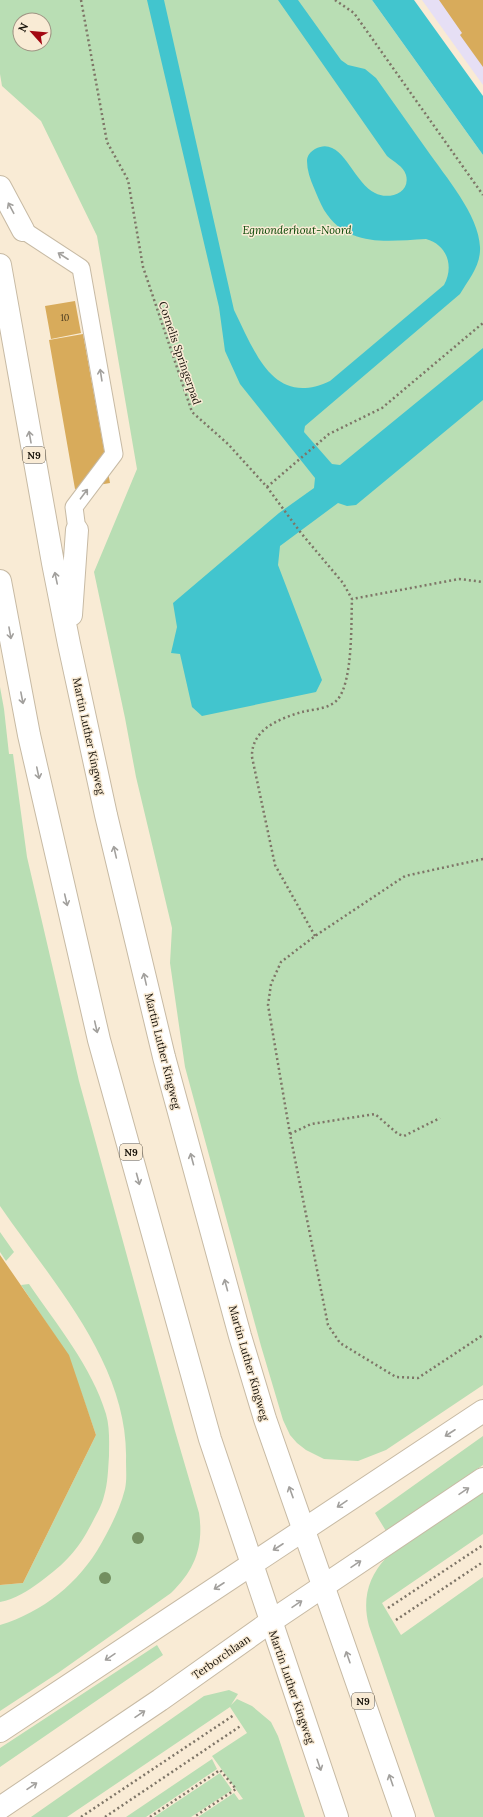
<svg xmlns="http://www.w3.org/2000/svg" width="483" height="1817" viewBox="0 0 483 1817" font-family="Lora,serif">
<rect width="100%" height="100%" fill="#f9ebd5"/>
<path fill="#e6dff5" d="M422,0H483V85Z"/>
<path fill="#b9deb4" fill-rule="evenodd" d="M0,0H372L483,155V1385L386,1450L358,1461L324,1459L306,1450L297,1443L290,1435L283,1420L261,1346L185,1067L170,963L172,928L136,777L125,718L94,572L137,469L97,236L41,121L2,86L0,74ZM20,20H44V44H20Z
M0,687L4,709L9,754H13L27,857L79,1081L175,1431L199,1513C204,1546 195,1570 171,1593L58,1673L0,1711V1625C43,1612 79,1583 101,1544C111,1526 120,1509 125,1489C127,1480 126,1470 126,1461C129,1364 52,1282 0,1206Z
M0,1232L14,1252L6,1261L0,1252Z
M29,1284C57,1325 92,1367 106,1414C110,1428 109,1443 109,1456C108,1469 108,1483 104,1496C102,1505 97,1513 93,1521C78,1550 67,1562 40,1582C28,1591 15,1599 0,1602V1585L23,1583L96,1435L68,1355L21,1285Z
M483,1436V1465L386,1531L375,1513Z
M483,1491V1534L382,1603L401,1635L483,1577V1817H435L369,1626C362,1600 368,1577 386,1558Z
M157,1645L163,1655L0,1767V1748Z
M229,1690L238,1694L231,1705L237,1699L252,1706L271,1722L278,1736L305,1817H198L234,1793L239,1800L243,1799L212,1756L247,1733L230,1707L67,1817H31L204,1696Z
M212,1759L217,1769L146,1817H126Z
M220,1773L232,1790L191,1817H154Z"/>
<path fill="#42c5ce" d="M147,0H164L234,310C255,352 273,408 330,381L444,285C454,267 448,245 426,239C387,241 348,248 324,210C320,203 317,195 314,188C310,179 307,170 307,161C307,156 310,152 315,149C342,134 353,183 375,193C387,200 411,194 406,175C403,166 394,162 387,156L278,0H298L341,60L348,65L365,69L376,78C393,102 410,126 427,150C445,176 479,215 480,247C481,265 469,279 460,294L305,426L304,432L332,464L340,465L483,348V400L356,505L347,506L338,503L280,546L278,565L322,680L316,692L202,716L192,707L180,654L171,653L177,627L173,603L279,513L314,488L315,478L240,384L225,351L219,307Z
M372,0H414L483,96V155Z"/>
<path fill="#d8ab5b" d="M439,0H483V67L460,35L462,33Z
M75,301L81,333L51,339L45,306Z
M83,334L110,483L75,489L49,340Z
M0,1255L69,1355L96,1435L23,1583L0,1585Z"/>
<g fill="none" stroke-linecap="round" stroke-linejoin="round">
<defs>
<path id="lane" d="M23,230L81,268L114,454L74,507L77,530"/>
<path id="secondary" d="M0,1731L483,1411
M0,1808L160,1700L270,1622L483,1479"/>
<path id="highway" d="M0,187L23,230
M0,265L53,563L69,644L106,815L164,1057L240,1336L265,1419L404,1817
M0,581L29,735L99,1040L210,1439L337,1817
M71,615L77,530"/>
</defs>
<use href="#lane" stroke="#c7baa4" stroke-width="19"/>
<use href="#secondary" stroke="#c7baa4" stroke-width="24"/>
<use href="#highway" stroke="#c7baa4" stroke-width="24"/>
<path stroke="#7e7567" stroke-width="2.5" stroke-dasharray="2 3" stroke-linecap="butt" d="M81,0L107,142L128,180L143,267L192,412L228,444L267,487L301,533L343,583L352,599L459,579L483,582
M335,0L354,13L483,195
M267,487L329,434L382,408L483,323
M483,859L405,876L315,936L281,962L271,984L268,1005L290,1134L328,1325L340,1343L396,1377L418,1378L483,1335
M315,936L275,865L252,757C251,730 278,719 302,712C314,709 330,709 338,699C353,680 351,623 352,599
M290,1134L311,1124L375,1114L398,1134L404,1136L440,1118
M388,1608L483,1545
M396,1620L483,1562
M81,1817L234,1715
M105,1817L242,1725
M150,1817L220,1770L236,1789L194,1817"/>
<use href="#lane" stroke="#fff" stroke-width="17"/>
<use href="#secondary" stroke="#fff" stroke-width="22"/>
<use href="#highway" stroke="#fff" stroke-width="22"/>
</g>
<g fill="#738f60">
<circle cx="138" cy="1538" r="6"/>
<circle cx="105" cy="1578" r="6"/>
</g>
<defs><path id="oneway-shaft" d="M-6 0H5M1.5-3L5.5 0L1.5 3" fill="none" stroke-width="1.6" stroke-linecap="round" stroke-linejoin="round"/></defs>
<g stroke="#a2a09d">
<use href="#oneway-shaft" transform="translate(11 208) rotate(-118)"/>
<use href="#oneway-shaft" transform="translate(63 256) rotate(-147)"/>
<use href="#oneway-shaft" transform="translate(101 375) rotate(-99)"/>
<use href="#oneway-shaft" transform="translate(30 437) rotate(-100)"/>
<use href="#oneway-shaft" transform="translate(84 494) rotate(-53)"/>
<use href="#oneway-shaft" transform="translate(56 578) rotate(-102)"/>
<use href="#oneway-shaft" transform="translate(10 633) rotate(80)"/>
<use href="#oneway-shaft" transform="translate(22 698) rotate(79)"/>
<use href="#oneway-shaft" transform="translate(38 773) rotate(78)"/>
<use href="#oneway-shaft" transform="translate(115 852) rotate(-103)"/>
<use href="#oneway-shaft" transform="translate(66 900) rotate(77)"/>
<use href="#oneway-shaft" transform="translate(145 979) rotate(-103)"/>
<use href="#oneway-shaft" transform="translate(96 1027) rotate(77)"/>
<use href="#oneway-shaft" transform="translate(192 1159) rotate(-105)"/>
<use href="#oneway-shaft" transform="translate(138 1179) rotate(75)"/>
<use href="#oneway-shaft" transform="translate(226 1285) rotate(-105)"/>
<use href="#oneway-shaft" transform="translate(450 1433) rotate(147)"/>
<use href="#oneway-shaft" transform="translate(464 1491) rotate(-34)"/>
<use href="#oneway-shaft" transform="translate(291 1492) rotate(-110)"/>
<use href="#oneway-shaft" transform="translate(342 1504) rotate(146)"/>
<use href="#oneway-shaft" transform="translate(278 1547) rotate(147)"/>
<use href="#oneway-shaft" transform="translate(356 1564) rotate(-34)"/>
<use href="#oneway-shaft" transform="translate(219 1586) rotate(147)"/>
<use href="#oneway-shaft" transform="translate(297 1604) rotate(-34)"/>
<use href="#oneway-shaft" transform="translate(110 1657) rotate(146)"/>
<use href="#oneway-shaft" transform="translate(348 1657) rotate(-109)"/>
<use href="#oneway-shaft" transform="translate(140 1714) rotate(-34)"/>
<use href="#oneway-shaft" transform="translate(319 1765) rotate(71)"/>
<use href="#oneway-shaft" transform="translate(391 1780) rotate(-109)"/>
<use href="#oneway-shaft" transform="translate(32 1786) rotate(-34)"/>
</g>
<g text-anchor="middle" stroke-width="3" stroke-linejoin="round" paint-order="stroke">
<g font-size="9" fill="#46381e">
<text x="65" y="321">10</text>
</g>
<g fill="#f9ebd5" stroke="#5a5246" stroke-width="1">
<rect x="23" y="447" width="22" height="16" rx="3"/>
<rect x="120" y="1144" width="22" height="16" rx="3"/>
<rect x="352" y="1693" width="22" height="16" rx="3"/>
</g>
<g font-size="10" font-weight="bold" fill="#161109">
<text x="34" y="459">N9</text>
<text x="131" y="1156">N9</text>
<text x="363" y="1705">N9</text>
</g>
<g font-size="11" font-style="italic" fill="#054400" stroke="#f9ebd5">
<text x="297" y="234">Egmonderhout-Noord</text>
</g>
<g font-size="11" fill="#161109" stroke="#f9ebd5">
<text transform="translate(180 353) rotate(71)" y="4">Cornelis Springerpad</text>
<text transform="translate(89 736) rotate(78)" y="4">Martin Luther Kingweg</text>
<text transform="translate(163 1051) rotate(76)" y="4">Martin Luther Kingweg</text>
<text transform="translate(249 1363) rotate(74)" y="4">Martin Luther Kingweg</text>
<text transform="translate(221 1657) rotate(-35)" y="4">Terborchlaan</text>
<text transform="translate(292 1687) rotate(71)" y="4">Martin Luther Kingweg</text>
</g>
</g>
<g transform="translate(32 32) rotate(297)"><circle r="19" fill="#f9ebd5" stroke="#9e9483"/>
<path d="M0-3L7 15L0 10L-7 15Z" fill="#a30812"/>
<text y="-6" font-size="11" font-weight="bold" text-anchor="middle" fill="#161109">N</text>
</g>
</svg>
